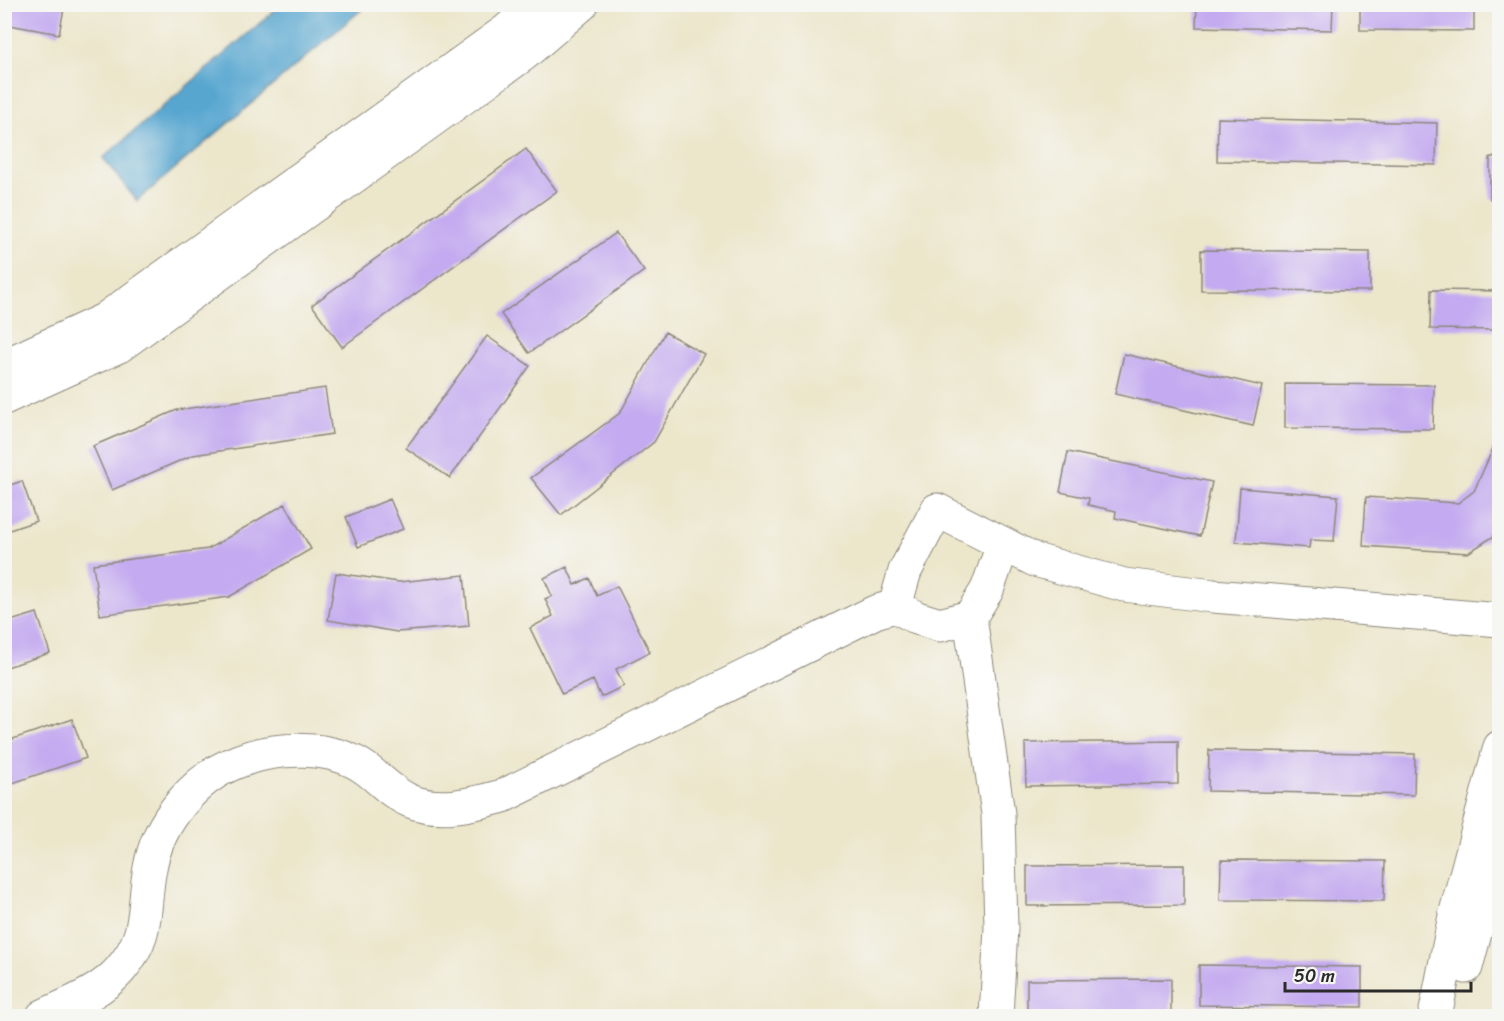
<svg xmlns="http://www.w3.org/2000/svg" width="1504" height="1021" viewBox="0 0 1504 1021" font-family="Sriracha,sans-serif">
<rect width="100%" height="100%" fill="#f6f6f2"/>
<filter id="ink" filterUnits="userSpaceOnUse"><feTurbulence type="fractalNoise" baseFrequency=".0167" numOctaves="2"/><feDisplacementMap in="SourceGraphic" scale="12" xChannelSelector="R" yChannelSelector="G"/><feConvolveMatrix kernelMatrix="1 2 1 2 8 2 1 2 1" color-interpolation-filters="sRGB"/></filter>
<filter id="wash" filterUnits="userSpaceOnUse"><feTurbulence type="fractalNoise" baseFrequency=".008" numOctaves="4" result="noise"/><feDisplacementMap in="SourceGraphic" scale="24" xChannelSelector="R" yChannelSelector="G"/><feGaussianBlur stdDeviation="1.35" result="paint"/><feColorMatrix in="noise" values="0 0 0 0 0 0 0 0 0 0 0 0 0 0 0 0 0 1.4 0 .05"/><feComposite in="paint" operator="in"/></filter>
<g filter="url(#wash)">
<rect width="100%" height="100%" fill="#ece6cb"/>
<path fill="#56a6d0" stroke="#40687e" stroke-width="1.5" d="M281,5H367L137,201L103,158Z"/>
<g id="blocks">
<path fill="#c4aaf0" d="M4,4H65L59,34L4,24Z
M1197,4H1333L1332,30L1196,27Z
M1360,4H1474V31L1360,30Z
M1218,118L1437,123L1436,165L1217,161Z
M526,149L557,191L342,347L312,305Z
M1490,157H1500V199H1490Z
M616,233L644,271L529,353L501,314Z
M1201,250L1370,252V291L1201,290Z
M1431,290L1500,291V330L1430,329Z
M665,332L704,354L654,442L561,515L531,478L620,413Z
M487,336L530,366L450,478L406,448Z
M1124,354L1262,386L1253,426L1115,394Z
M1285,384L1434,385L1433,429L1285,428Z
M325,388L332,434L193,455L112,490L93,446L177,410Z
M1500,433V532L1468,553L1363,546L1366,497L1458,503L1474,491Z
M1068,452L1212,482L1200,536L1115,518L1116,511L1088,505L1089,498L1060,492Z
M22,481L36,521L4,532V487Z
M1240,488L1338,496L1334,541L1310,540L1309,548L1236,542Z
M390,499L403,529L358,547L346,517Z
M285,504L311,549L229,597L100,615L93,564L208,549Z
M567,567L575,585L589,578L597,596L617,586L650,652L616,669L624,686L601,697L593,680L562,694L530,628L553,616L545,599L552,596L544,578Z
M336,573L399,582L464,575L469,626L397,632L328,620Z
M37,613L50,653L4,668V623Z
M72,719L86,758L4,786V742Z
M1178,741V784L1026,786L1025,743Z
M1209,750L1415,754L1414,795L1208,791Z
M1221,860L1385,861L1384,901L1220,900Z
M1184,865V905L1027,906V866Z
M1199,965L1362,967V1007L1199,1005Z
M1171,979V1016H1027V980Z"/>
</g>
</g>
<g filter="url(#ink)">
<use href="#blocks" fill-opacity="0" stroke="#8c887b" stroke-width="1.5"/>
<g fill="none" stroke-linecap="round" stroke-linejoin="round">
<defs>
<path id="minor" d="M1003,545L987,590L970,617L940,625L917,618L895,606L905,571L937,510L1035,560L1124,585L1213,596L1500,620
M970,617L998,814L1001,928L996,1016
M1466,967L1500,839
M43,1016C70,1003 100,993 120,970C151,934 142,909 150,868C158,822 195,777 239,761C276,747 332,744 366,769C380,779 393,794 410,801C440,813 473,804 503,796L875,612L895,606
M1435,1016L1455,916L1500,747"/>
<path id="major" d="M4,366L104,320L506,31L537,4
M4,398L119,346L524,54L582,4"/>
</defs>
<use href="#minor" stroke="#8c887b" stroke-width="35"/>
<use href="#major" stroke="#8c887b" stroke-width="35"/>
<use href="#minor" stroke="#fff" stroke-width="33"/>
<use href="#major" stroke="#fff" stroke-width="33"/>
</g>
</g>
<rect width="1504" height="1021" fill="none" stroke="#f6f6f2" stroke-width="24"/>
<path d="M1285 982v9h186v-9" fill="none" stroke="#2b2b2b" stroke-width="3"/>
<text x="1294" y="982" font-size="18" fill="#2b2b2b" stroke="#f6f6f2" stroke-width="4.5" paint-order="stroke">50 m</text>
</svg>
